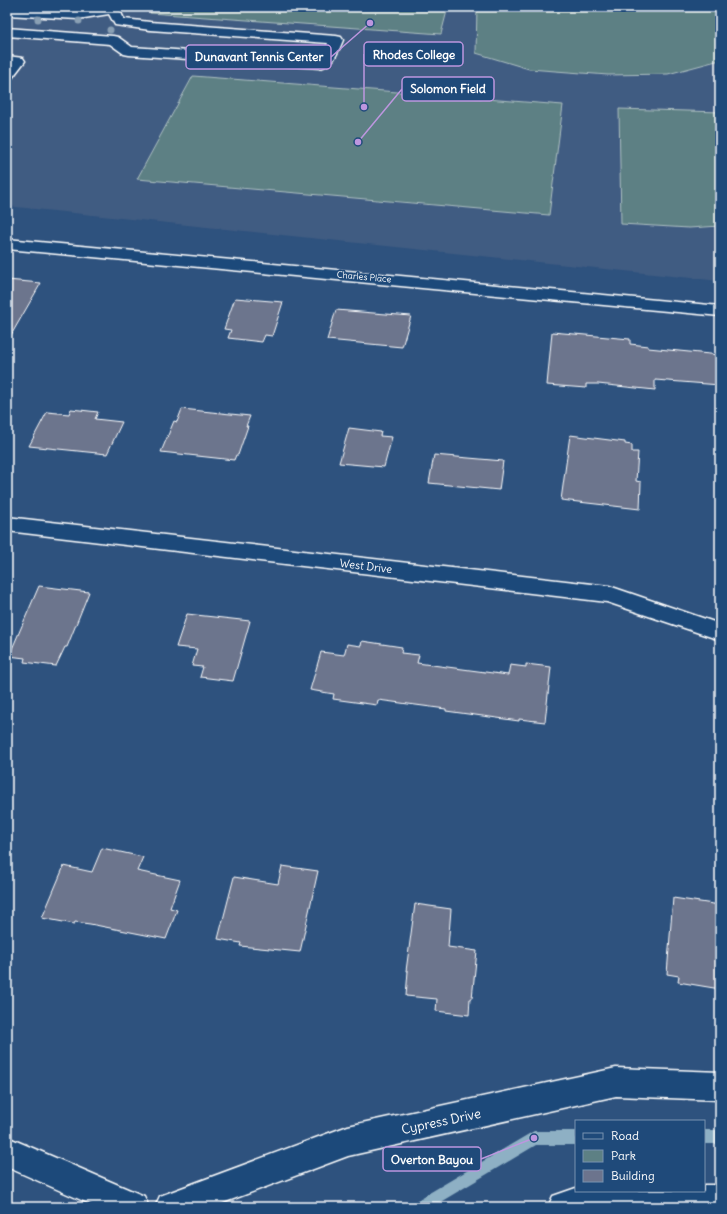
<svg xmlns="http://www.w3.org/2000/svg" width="727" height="1214" viewBox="0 0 727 1214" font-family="Delius,sans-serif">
<rect width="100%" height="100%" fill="#2e527e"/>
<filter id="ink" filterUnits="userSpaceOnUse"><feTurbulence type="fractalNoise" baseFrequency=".025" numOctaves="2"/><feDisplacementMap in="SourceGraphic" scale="8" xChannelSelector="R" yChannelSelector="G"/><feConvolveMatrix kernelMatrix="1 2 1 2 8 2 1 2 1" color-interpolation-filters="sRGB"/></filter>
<g filter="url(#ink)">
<path fill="#415c82" d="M7,7H720V281L7,206Z"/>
<path fill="#5d8084" stroke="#aec0c2" d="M154,7H448L441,34L150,13Z
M477,7H720V60L668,74L608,75L529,69L476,53Z
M193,76L563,105L549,215L137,179Z
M619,109L720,112V226L689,228L621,224Z"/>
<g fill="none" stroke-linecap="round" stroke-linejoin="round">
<path fill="#8eb0c4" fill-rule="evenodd" d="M704,1130H720V1144H704Z
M534,1131H576V1145H536L432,1207H412L414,1202Z"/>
</g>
<path fill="#6c748d" stroke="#fff" d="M7,280L41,283L7,342Z
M235,298L283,302L272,336L265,335L262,342L228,338L231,330L224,329Z
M336,310L411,316L402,347L327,340Z
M552,332L630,339V344L648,346V348L720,355V385L655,380V390L598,384H586V388L547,385Z
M71,409L98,412L95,419L122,422L107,454L29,446L47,412L69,414Z
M182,409L250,416L246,426H248L238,455H236L234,460L161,452L174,421L177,422Z
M349,428L381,432L380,436L392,437L384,467L339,463Z
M570,435L625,442V444L632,445V452H638L636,481L641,482L640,509L561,500Z
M434,455L503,461L499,490L429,483Z
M39,586L89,592L67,647H65L56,666L24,662L25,658L9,656Z
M187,614L250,621L233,681L200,677L203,667L192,666L197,649L176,647Z
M362,641L402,647L401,653L419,655L417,663L508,675L510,665L526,667V664L551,667L545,722L519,719V721L446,711V709L378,700L377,705L333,699L334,694L310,690L321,652L344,655L347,644L361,646Z
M102,848L143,857L137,871L180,880L170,908L177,910L166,939L90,924L75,922L74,924L42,918L64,866L92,872Z
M282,866L318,871L300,952L240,946L241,943L218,939L234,877L278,884Z
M673,898L720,905V989L678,982L679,976L667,974Z
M415,904L451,909L448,947L477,951L472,998H470L469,1015L436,1011L437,999L406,996L408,971H406Z"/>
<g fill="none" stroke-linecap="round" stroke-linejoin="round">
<defs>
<path id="minor" d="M7,7L62,11L120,7L119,9L124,19L150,22L336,36L341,37L343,40C338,52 334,65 320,68L129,55L124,54L110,44L7,36V28L113,36L118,37L132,47L317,60L324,54L328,43L150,30L115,25L109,14L78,19L7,15Z
M7,56L23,58L25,61L12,78L7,79L8,64H7Z
M7,239L720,306V316L7,249Z
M7,517L609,586L720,624V640L607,602L7,531Z
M616,1068L720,1072V1100L616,1096L348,1156L212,1207H155L160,1196L348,1126Z
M7,1137L144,1196L149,1207H97L7,1167Z
M704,1185H720V1207H548L553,1196L576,1188V1191H704Z"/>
</defs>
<use href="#minor" stroke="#fff" stroke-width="3"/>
<use href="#minor" fill="#1f4a7a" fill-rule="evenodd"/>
</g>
<g fill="#8aa0b4">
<circle cx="38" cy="19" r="3.5"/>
<circle cx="79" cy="21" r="3.5"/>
<circle cx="110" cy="30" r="3.5"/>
</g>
</g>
<g text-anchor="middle" stroke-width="3" stroke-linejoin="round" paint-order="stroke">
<g font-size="9" fill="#fff" stroke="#1f4a7a">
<text transform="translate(364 277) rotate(5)" y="3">Charles Place</text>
</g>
<g font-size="11" fill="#fff" stroke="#1f4a7a">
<text transform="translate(366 566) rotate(7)" y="4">West Drive</text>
</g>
<g font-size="13" fill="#fff" stroke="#1f4a7a">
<text transform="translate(441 1121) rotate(-12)" y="5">Cypress Drive</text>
</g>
</g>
<path fill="none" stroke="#bd96df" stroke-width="1.5" d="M364 107L364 54M370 23L331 57M358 142L402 89M534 1138L481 1159"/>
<g fill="#bd96df" stroke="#1f4a7a" stroke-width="1.5">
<circle cx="364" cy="107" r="4"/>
<circle cx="370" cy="23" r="4"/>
<circle cx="358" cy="142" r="4"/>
<circle cx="534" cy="1138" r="4"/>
</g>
<g fill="#1f4a7a" stroke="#bd96df" stroke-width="1.5">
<rect x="364" y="42" width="99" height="24" rx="4"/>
<rect x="186" y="45" width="145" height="24" rx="4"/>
<rect x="402" y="77" width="92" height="24" rx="4"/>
<rect x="383" y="1147" width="98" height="24" rx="4"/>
</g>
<g font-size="12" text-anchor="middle" font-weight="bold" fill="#fff">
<text x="414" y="59">Rhodes College</text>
<text x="259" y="61">Dunavant Tennis Center</text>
<text x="448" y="93">Solomon Field</text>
<text x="432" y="1164">Overton Bayou</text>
</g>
<rect width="727" height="1214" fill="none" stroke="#1f4a7a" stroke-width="24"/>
<rect x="12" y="12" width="703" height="1190" fill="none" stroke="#fff" stroke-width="1.5" filter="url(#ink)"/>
<rect x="575" y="1120" width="130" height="72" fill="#1f4a7a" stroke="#7992af"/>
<rect x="583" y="1133" width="20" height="6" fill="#1f4a7a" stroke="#7992af"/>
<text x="611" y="1140" font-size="12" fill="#ffffff">Road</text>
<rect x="583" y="1150" width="20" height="12" fill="#5d8084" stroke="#7992af"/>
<text x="611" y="1160" font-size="12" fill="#ffffff">Park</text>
<rect x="583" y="1170" width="20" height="12" fill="#6c748d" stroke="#7992af"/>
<text x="611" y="1180" font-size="12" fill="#ffffff">Building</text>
</svg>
